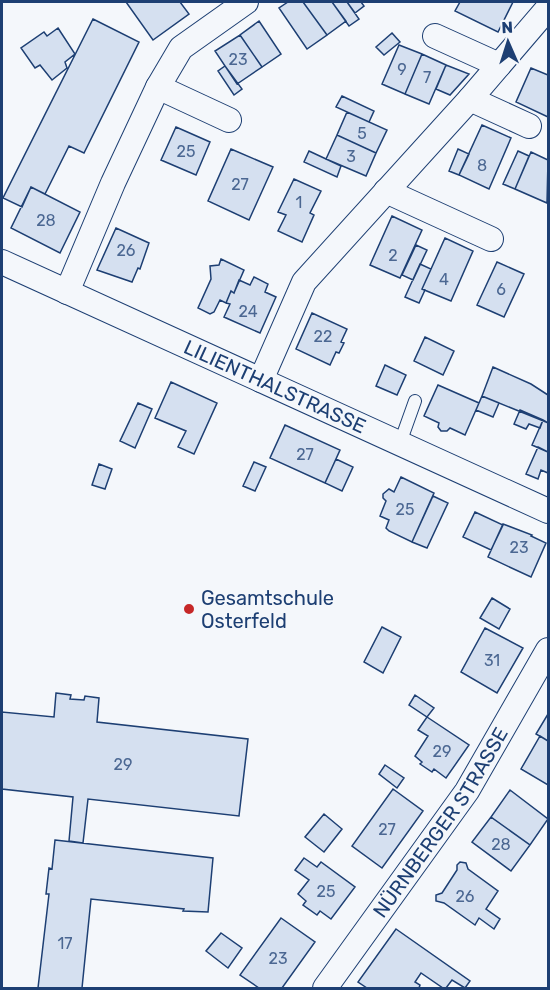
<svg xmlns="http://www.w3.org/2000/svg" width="550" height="990" viewBox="0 0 550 990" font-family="Rubik,sans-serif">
<rect width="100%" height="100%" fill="#f4f7fb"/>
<path fill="#d5e0f0" stroke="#1d3f73" stroke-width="1.5" d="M126,2H180L189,14L153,40Z
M288,2H303L327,35L307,49L279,8Z
M303,2H332L346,21L327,35Z
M332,2H347L359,19L349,26Z
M347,2H361L364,6L355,13Z
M460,2H513L498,32L455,11Z
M93,19L139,42L84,153L69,146L45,194L31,187L22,207L3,198Z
M259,21L281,54L262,67L240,35Z
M58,28L75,54L65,62L67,68L52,80L40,65L35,68L21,48L44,32L47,36Z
M392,33L400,42L384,55L376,47Z
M240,35L262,67L237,84L215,51Z
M399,45L422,54L405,94L382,84Z
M422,54L446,65L429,104L405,94Z
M446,65L469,74L450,95L436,89Z
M225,66L242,89L234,95L218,71Z
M531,68L548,75V117L516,102Z
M342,96L374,111L369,122L336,107Z
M347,112L387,130L376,153L337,135Z
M482,125L511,138L489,189L459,175Z
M176,127L210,142L196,175L161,160Z
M337,135L376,153L366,176L326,159Z
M231,149L273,167L249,220L208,201Z
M458,149L469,154L459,175L449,171Z
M309,151L341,166L337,177L304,162Z
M518,151L529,156L515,189L503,184Z
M531,152L548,160L547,203L515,189Z
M294,179L321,191L310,213L314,215L302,242L278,231L286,215L278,212Z
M31,187L80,212L60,253L11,228Z
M392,216L422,230L400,278L370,265Z
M116,228L149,243L140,269L138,268L132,282L97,270Z
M445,238L473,251L451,301L422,289Z
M416,245L427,250L413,280L402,275Z
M221,259L244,270L234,293L231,291L226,303L220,300L214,312L210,314L198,308L211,279L210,266L219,265Z
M497,262L524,274L504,317L477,305Z
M420,264L431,269L422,289L425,290L419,303L405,297Z
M254,277L268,284L265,292L276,297L260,333L224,317L230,304L226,303L231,291L234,293L239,280L250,285Z
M312,313L347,329L341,342L344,343L339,353L336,352L330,365L296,349Z
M425,337L454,351L443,375L414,361Z
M385,365L406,375L397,395L376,386Z
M493,367L531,384L548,395V423L482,396Z
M171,382L217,403L194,454L178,447L186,431L155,418Z
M438,385L479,403L465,435L450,428L447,431H441L438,427L439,423L424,416Z
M482,396L499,403L493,417L476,410Z
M138,403L152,409L135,448L120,441Z
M520,410L543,420L540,428L529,424L526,429L514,424Z
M543,420L548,423V452L532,445Z
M285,425L340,450L325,483L270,458Z
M538,447L548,452V473L541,470L538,479L526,474Z
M336,459L353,467L342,491L325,483Z
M254,462L266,467L255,491L243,486Z
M99,464L112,469L105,489L92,485Z
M401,477L434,493L412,542L389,531L386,528L389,520L380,516L386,501L383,498V494L389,489L394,492Z
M433,496L448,503L427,548L412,542Z
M475,512L503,525L491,550L463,537Z
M503,524L532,535L531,536L546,543L531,577L488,557Z
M492,598L510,609L499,629L480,618Z
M382,627L401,637L383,673L364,662Z
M485,628L523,648L497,693L461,672Z
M56,693L71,695L70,699L84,700L85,696L99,698L97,722L248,739L239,816L88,799L83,843L69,841L73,797L2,789V712L54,717Z
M415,695L434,708L427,717L409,705Z
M548,714V741L536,734Z
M427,717L469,745L446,778L434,769L432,772L420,764L422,762L415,756L428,736L418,730Z
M540,736L548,741V785L521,769Z
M385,765L404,778L397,788L379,774Z
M393,789L423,811L382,868L352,846Z
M510,790L548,819L530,845L491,817Z
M324,814L342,829L324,852L305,837Z
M491,817L530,845L511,871L472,842Z
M55,840L213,858L208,912L183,911L184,909L91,899L82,988H38L49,894H46L49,868L52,869Z
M304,858L317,867L321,862L355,887L331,919L320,911L317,915L303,905L306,901L298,894L309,880L295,870Z
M460,862L466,863L468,869L498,891L486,909L500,919L494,929L479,918L475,925L444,903L436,901V895L442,893L457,870V865Z
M281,918L315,942L282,988H259L240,975Z
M396,929L470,981L465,988L452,980L446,988H443L421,973L415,982L420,985L419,988H367L358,982Z
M221,933L242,948L228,968L206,951Z"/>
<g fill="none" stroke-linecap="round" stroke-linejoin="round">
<defs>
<path id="lane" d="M400,443L415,401"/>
<g id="street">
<path d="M435,36L499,65"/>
<path d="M158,87L229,120"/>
<path d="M470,99L529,126"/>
<path d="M386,191L491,239"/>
<path id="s1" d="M2,262L548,511"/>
<path d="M67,292L113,183L158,87L181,48L246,2"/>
<path d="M261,380L304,282L470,99L548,8"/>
<path id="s2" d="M325,988L467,791L548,650"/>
</g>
</defs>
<use href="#lane" stroke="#1d3f73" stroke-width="14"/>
<use href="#street" stroke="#1d3f73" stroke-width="26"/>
<use href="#lane" stroke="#f4f7fb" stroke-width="12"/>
<use href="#street" stroke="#f4f7fb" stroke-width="24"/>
</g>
<circle fill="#c62828" stroke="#f4f7fb" stroke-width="2" cx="189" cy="609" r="6"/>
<g text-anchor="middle" stroke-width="4.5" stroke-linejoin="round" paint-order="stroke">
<g font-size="16" fill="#4b6792">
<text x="238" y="65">23</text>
<text x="402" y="75">9</text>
<text x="427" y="83">7</text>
<text x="362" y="139">5</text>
<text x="186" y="157">25</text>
<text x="351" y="162">3</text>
<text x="482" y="171">8</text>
<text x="240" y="190">27</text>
<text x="299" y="208">1</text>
<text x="46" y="226">28</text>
<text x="126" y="256">26</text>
<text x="393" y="261">2</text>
<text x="444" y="285">4</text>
<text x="501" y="295">6</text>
<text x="248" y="317">24</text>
<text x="323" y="342">22</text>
<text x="305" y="460">27</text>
<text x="405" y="515">25</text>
<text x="519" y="553">23</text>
<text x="492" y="666">31</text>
<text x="442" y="757">29</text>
<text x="123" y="770">29</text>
<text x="387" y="835">27</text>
<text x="501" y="850">28</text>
<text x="326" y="897">25</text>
<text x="465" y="902">26</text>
<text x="65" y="949">17</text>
<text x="278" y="964">23</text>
</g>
<g font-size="20" fill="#1d3f73" stroke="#f4f7fb">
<text dy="7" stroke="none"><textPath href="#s1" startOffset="300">LILIENTHALSTRASSE</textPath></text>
<text dy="7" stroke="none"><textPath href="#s2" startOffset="202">NÜRNBERGER STRASSE</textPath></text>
</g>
<g font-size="20" fill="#1d3f73" stroke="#f4f7fb" text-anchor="start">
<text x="201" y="605">Gesamtschule<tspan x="201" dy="23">Osterfeld</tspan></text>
</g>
</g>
<rect width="550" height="990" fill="none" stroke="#1d3f73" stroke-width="6"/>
<g transform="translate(508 42) rotate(357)" stroke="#f4f7fb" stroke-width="4.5" paint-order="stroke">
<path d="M0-4.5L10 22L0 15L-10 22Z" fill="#1d3f73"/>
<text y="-9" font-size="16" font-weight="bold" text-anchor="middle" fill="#1d3f73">N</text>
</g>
</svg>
